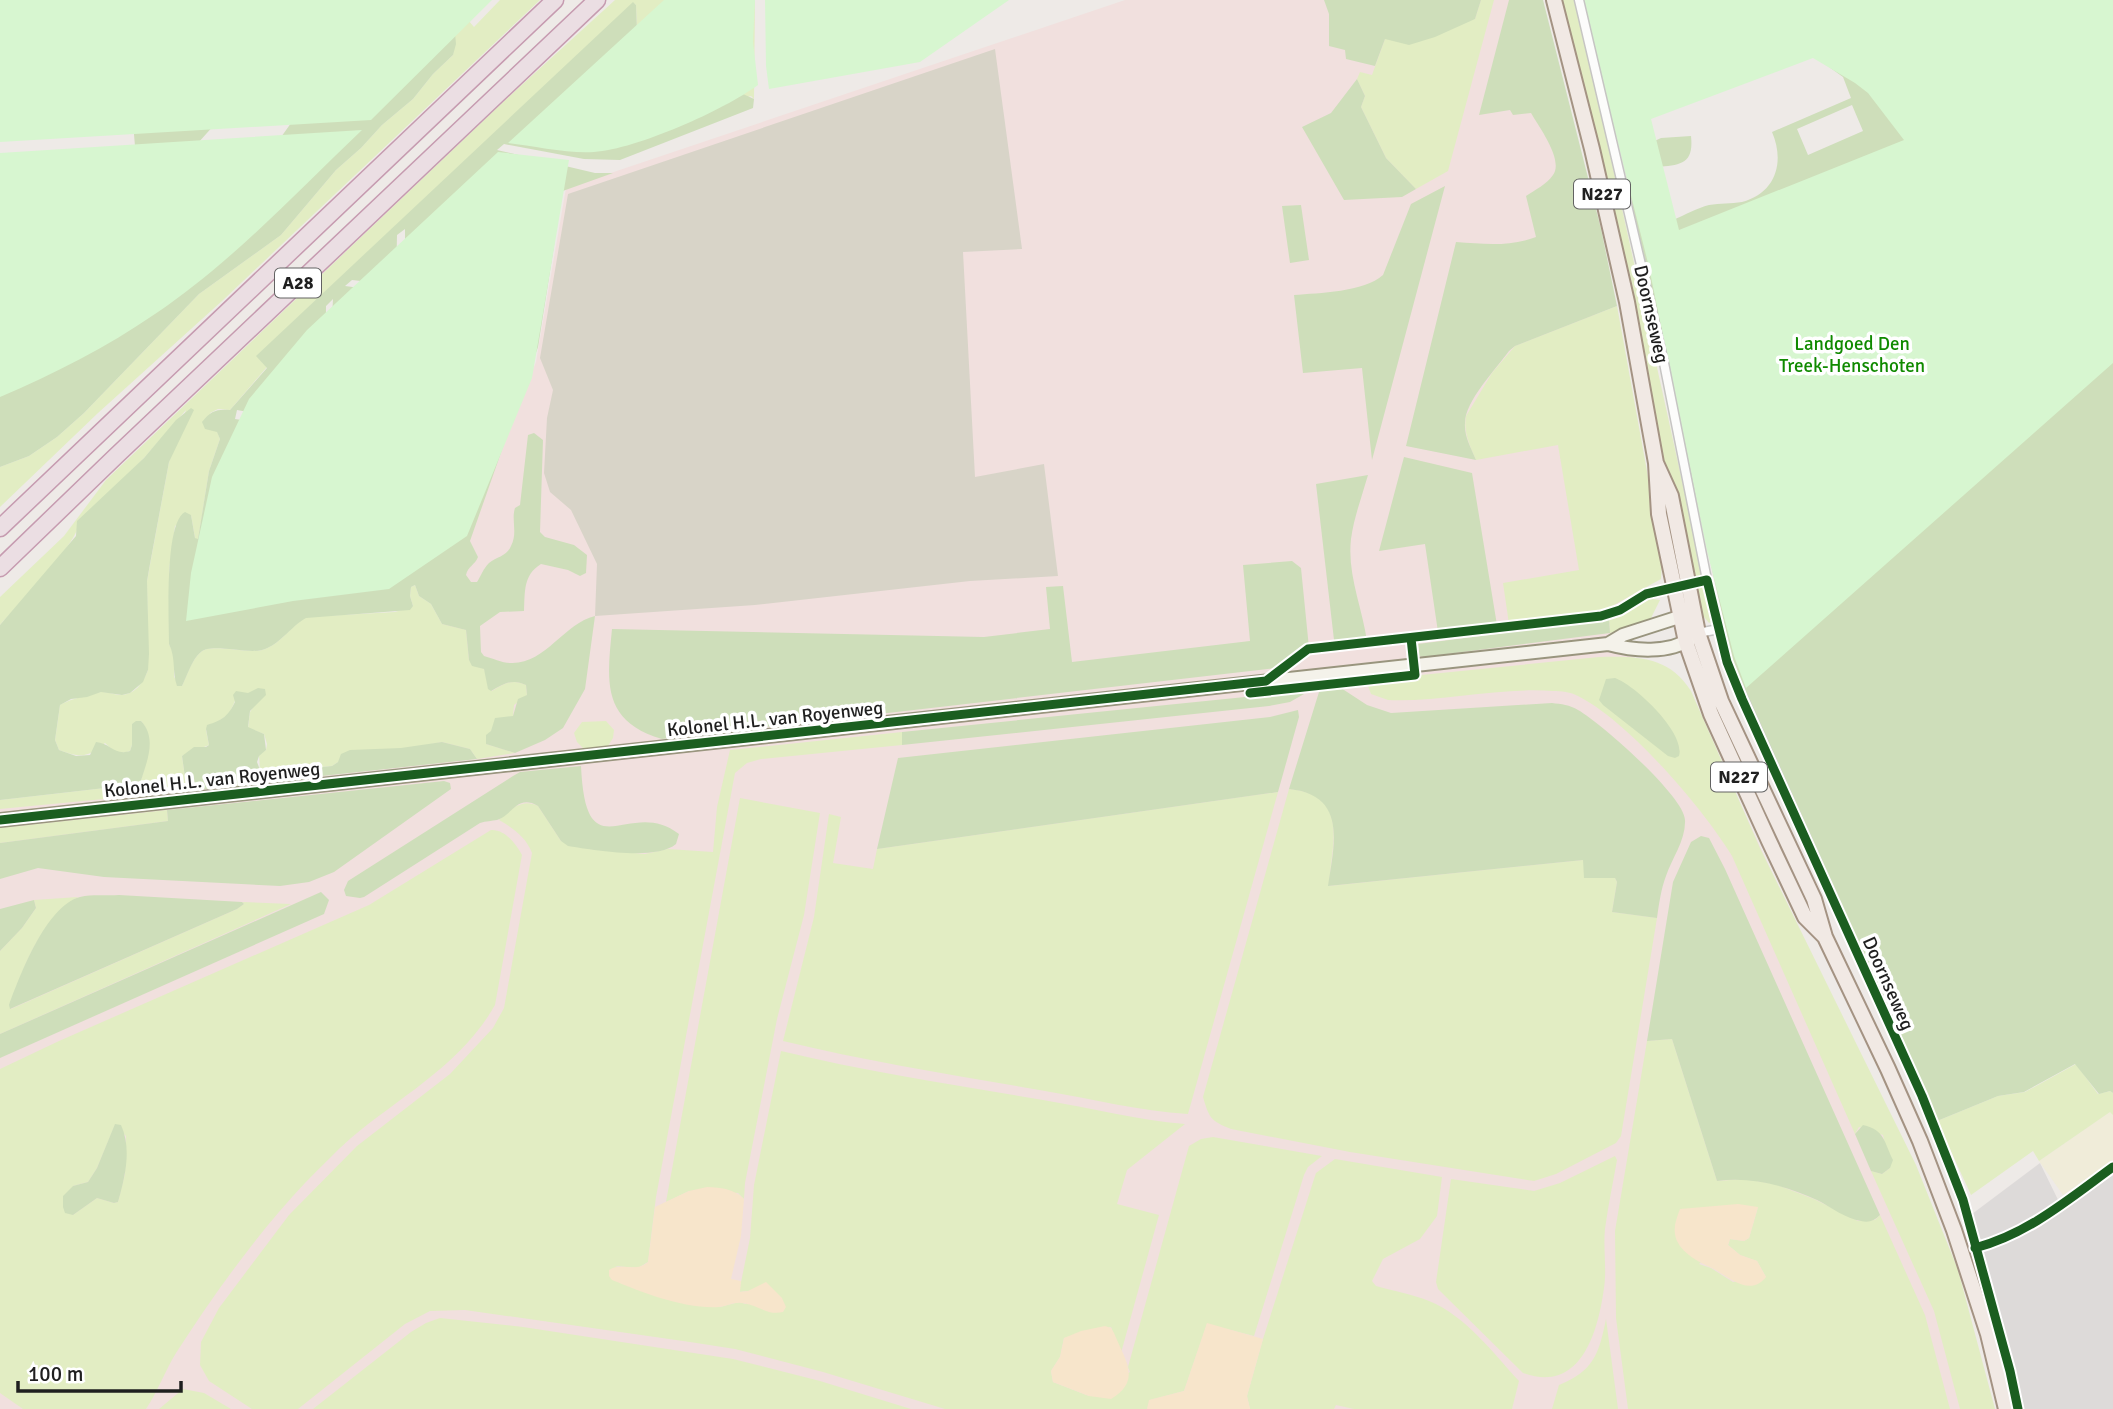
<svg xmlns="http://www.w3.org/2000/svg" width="2113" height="1409" viewBox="0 0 2113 1409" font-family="Signika,sans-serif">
<rect width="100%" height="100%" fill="#eeeae7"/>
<path fill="#dddad9" d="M2040,1163L2063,1210L2113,1175V1409H2021L2007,1344L1972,1214Z"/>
<path fill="#f1e0de" d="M1125,0H1528L1652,579L1628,617L1635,661L1700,717L1887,1121L1983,1409H0V805L405,760L466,537L536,362L566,188Z"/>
<path fill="#d8d4c8" d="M995,49L1022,249L963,252L975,477L1044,464L1058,576L970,581L755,605L595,616L597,564L571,510L550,492L544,473L547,418L553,390L540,358L568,194Z"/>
<path fill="#f0ecd9" d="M2111,1111L2113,1115V1160L2063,1195L2039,1161Z"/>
<path fill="#e2edc3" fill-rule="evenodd" d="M500,0H540L222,301L98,413L0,507V467L29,456L57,437L84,413L199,294L281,235L336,170L361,148L382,125L413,99L433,74L453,55L455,33L468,20L474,27Z
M615,0H755L754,99L751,96L641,129L636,5L633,3L257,356L267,367L230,410L218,409L210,413L220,439L209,471L198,540L195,538L191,515L175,526L169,570V644L174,654V677L182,686C187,675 192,659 201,652C211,643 246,654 262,650C280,645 290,627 306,617L395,612L413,606L410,596L411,587L415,585L419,596L431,604L442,624L466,630L469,660L484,669L492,691C504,684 512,678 526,685L527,695L514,705L513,716L491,731L486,744L515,753L477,759L470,749L442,742L338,762L332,766L271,772L260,770L259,755L266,750L267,744L264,734L248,728L250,712L256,703L235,701L229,714L206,730L209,745L182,756L187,791L0,809V800L140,784C145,764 156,738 141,721L132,724V745L130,751C118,755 113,751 105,743C86,758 82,758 59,750L55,740L60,705C68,700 95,692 103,692C109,692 115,695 120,695C135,695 143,683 148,670L147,581L169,462L186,410L144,458L78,527C72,549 18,605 0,625V597L64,536L106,480L503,102Z
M1481,0H1494L1448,171L1416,189L1386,158L1361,107L1365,96L1357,79L1360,72L1372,75L1385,39L1475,19Z
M1557,0H1576L1703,576L1700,579L1693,580L1682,528L1662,454Z
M1617,306L1656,521L1662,562L1661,579L1612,606L1598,611L1509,624L1503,583L1579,570L1558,445L1476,460C1470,446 1463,432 1466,416L1492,373L1515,346Z
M1702,584L1705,587L1713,621L1709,623L1700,612L1695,585Z
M1645,598L1660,600L1651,618L1629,628L1610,633L1609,618Z
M1599,657C1637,656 1669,656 1691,691L1760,848L1916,1165L1958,1270L1995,1409H1960L1934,1311L1871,1171L1882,1174L1890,1168L1883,1135L1859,1127L1855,1134L1732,856C1703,808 1628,721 1578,696C1571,692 1561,691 1553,691C1499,687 1442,702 1388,700L1371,694L1368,686L1375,681L1421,675Z
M606,721L614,730L613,738L608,746L584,749L577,742L574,733L582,722Z
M902,732V745L761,759L747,763L735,773L656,1197L648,1262L638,1268L615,1266L720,1307L739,1302L746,1304L748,1291L739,1292L750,1238L754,1185L781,1051C868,1072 955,1085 1043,1100C1091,1108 1137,1120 1185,1124L1127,1170L1117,1204L1159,1215L1121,1353L1111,1327L1064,1338L1060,1357L1051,1371L1053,1382L1089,1396L1130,1372L1128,1367L1189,1146L1201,1139L1213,1137L1322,1156L1308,1167L1304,1175L1254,1336L1207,1324L1184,1391L1150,1400L1147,1409H945L823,1372L735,1349L690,1342L465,1310L430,1311L405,1324L298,1409H252L209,1381L200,1365L201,1342L219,1308L289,1215L357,1146L450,1074L493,1028L504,1008L532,853C526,837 513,828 499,820C511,809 522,798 538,806L561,841L590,849L645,854L668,849L713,852L717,807L730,750Z
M1289,789C1351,795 1331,845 1329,886L1583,860L1584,864L1615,878L1617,882L1612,912L1657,918L1621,1136L1616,1143L1556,1174L1534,1181L1350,1152L1231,1129C1211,1121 1209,1118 1203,1097Z
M1278,792L1188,1114C1139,1111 1093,1099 1045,1091C958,1076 870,1062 783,1041L814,917L829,814L841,817L833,863L873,869L877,849Z
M740,798L820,813L804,915L777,1019L745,1183L744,1199L738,1193L689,1191L666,1202Z
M167,810L168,821L0,843V828Z
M491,830C504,829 516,843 522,855L495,1005C462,1064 401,1096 351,1138C335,1152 320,1168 305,1183C257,1234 214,1294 176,1353C165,1371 158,1391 146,1409H23L0,1393V1069L59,1041L369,905ZM115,1125L126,1136L125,1174L118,1202L114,1203L97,1198L73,1215V1186L88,1182L97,1168Z
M78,897C42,918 20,970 11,1009L237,909L244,904L242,902L291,904L0,1034V951L22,928L36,908L34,900Z
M1672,1039L1717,1181L1744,1179L1775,1184L1814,1199L1858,1221L1875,1220L1880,1215L1925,1315L1950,1409H1628L1616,1318L1615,1231L1647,1041ZM1758,1207L1749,1238L1744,1241L1730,1239L1728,1245L1740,1255L1757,1261L1766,1277L1733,1282L1711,1268L1699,1264Z
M2076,1064L2098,1094L2110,1091L2113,1093V1115L2110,1112L2039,1161L2033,1151L1971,1195L1937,1121L1998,1096L2025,1092Z
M1615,1156L1617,1160C1613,1183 1608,1206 1605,1229C1603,1248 1607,1269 1604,1288C1598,1332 1581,1394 1523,1373L1438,1289L1436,1282L1451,1179L1534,1191L1560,1183Z
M1335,1159L1442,1177L1437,1216L1420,1239L1383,1259L1372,1281L1376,1286C1393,1291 1412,1294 1429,1301C1466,1316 1493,1353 1519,1381L1512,1409H1354L1336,1405L1334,1409H1250L1247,1396L1263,1339L1314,1179L1316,1173Z
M440,1318L523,1327L733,1359L820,1381L911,1409H313L411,1332L426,1323Z
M1606,1319L1618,1409H1552L1559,1385C1594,1371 1599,1353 1606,1319Z
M183,1389L204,1393L231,1409H159Z"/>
<path fill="#cedeba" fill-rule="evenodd" d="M1324,0H1481L1475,19L1435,37L1409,45L1385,39L1375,66L1346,59L1345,50L1329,46V14Z
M1509,0H1543L1601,229L1617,306L1515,346L1509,351C1496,369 1465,401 1465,423C1464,436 1471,448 1476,460L1406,446L1456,242C1484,244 1509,247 1536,237L1526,196C1535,190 1547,184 1553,175C1564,160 1539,127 1531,113L1513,115L1510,110L1479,115Z
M2113,0V1093L2110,1091L2099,1094L2075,1064L2024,1092L1998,1096L1937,1121L1908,1051L1735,672L1670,381L1622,156L1661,138L1691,136C1694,164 1681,165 1657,167L1673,220C1685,215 1697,208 1709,205C1720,203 1731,204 1742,202C1776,193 1785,162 1772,132L1851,98L1843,77L1811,54L1605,85ZM1852,105L1863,131L1808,155L1797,129Z
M633,2L636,5L641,128L743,94L754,99L753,108L620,160L584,159L504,144L497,150L595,173H613L560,192L554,246L538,347L470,541L478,557C475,565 468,566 466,575L471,582H477C481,576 483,569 489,563C497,557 507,556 511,546C518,533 511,520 515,508L520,505L528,435L534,433L543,440L540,532L545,537L574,545L587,555L586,573L580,576L568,570L541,564C523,575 525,592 524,611L500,612L480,626L481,652L484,656C492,658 502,663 510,663C545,665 564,623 595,616L585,689L563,728L545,740L515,753L486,744V735L491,731L495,718L513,716L518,699L527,695L526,685C512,678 504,684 491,691L488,689L484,669L472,666L469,660L466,630L442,624L431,604L419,596L415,585L411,587L410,596L413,606L410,610L306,618C290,627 280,645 262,650C246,654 211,643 201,652C192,659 187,676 182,686H177C172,672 176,658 169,644C169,620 164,523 185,512L191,515L195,538L198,539L209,471L220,439L217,432L205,429L202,422C211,411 216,409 230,410L267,368L256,356ZM405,229V287L473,457L235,419L237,410L325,426L326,306L333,299L331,337L390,292L345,286L352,280L396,285L397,235Z
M455,33L456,44L453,55L433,74L413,99L382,125L361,148L336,170L281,235L199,294L84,413L57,437L29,456L0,467V165L279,140L301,109Z
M129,78L250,85L198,143L135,146Z
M1357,79L1365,96L1361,107L1386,158L1416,189L1402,197L1344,200L1302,127L1331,113Z
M1445,186L1372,460L1362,368L1303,373L1294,295C1319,293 1364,292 1383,275L1411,204Z
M1301,205L1309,260L1290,263L1282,206Z
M191,408L194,410L169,462L150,564L147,581L149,654L148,670L143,682L130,693L122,695L101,692L87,697L71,699L60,705L55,740L59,750L76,756L90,755L96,742C110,743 115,756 130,751L132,745V724L136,721H141C158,739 146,763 140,784L0,800V625L76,536L77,521L144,458L176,420Z
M1404,457L1472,473L1497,625L1438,632L1425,544L1379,551Z
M1368,475C1362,496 1354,517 1351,539C1347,574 1362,607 1367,641L1334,640L1316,484Z
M1292,561L1301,568L1309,648L1304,658L1294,666L662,739C601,721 607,681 612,629L984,637L1050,629L1046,587L1063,586L1072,662L1250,641L1243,565Z
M1609,618L1610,633L1424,657L1419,656L1418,644L1591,622Z
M1615,678C1635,685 1686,733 1679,756L1675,758L1668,756L1603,705L1599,700L1606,679Z
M258,688L265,689L266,695L250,711L248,727L264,734L266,750L259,756L257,762L260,770L271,772L332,766L338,762L341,754L350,750L401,748L442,742L470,749L477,759L187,791L182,756L194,747H206L209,745L206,729L207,725C223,720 228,716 235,702L233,695L236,691L248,693Z
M1341,688L1367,705L1391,713L1552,703C1561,704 1570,705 1578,710C1600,722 1685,797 1685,820C1686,840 1672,858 1666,876C1661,889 1659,904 1657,918L1612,912L1617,882L1615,878H1584L1583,860L1328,886C1334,845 1348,795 1289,789L1319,692L1322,689Z
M1293,692L1304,694L1290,702L1269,706L902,745V732Z
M1298,710L1299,717L1278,792L877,849L898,758L1270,717Z
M581,766C586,875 629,795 679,834L676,844C656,861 594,850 568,846L561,841L538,806C517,794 513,815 497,820C492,821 486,821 480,823L364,897L360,898L346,896L344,890L348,881L513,776L520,772Z
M444,781L450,783L451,789L334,872L309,882L280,886L104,877L38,868L0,879V843L168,821L167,810Z
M1701,836L1709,838L1725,869L1880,1215C1874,1221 1869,1223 1861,1221C1846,1219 1831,1207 1817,1200C1787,1186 1751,1176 1717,1181L1672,1039L1647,1041L1673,882L1691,842Z
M321,892L329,900L324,914L0,1058V1034Z
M119,895L242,902L244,904L237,909L10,1009L9,1005C20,975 46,906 80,897C92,894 107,896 119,895Z
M34,900L36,908L22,928L0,951V909Z
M115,1124L121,1125C132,1149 125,1177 118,1202L114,1203L97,1198L73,1215L65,1213L63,1207V1196L73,1186L88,1182L97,1168Z
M1863,1125C1885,1130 1884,1142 1893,1160L1890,1168L1882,1174L1871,1171L1855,1134Z"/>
<path fill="#f7e5cb" d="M707,1187C721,1188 733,1188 744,1199L741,1236L731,1279L741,1281L740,1292L748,1291L766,1282L782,1298L786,1307L783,1312C767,1316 757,1304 741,1303C734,1302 727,1306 719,1307C684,1309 644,1293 612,1280L609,1276V1270C622,1262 636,1273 648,1262L655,1207L689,1191Z
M1738,1204L1758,1207L1749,1238L1744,1241L1730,1239L1728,1245L1740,1255L1757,1261L1766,1277C1750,1298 1728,1276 1712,1268C1699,1262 1684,1255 1677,1241C1672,1229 1676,1220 1680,1209Z
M1207,1323L1263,1339L1247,1396L1250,1409H1147L1149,1400L1184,1391Z
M1105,1326L1111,1328L1114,1333C1124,1359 1143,1380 1111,1399L1089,1396L1053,1382L1051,1371L1060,1357L1064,1338L1081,1331Z"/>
<path fill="#d7f6d0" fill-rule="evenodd" d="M0,0H492L371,120L0,142Z
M664,0H755L753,42L758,85C724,110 637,149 594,152C570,154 533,146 508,143Z
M765,0H1009L920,62L769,89L766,66Z
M1582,0H2113V363L1746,688L1734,656L1707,551L1649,267ZM1813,58L1855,83L1868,93L1904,140L1679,230L1651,119Z
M362,130C296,193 231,263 155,314C107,347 54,374 0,397V153Z
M498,152L569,160L532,378L467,536L389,589L293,601L186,621L191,573L212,477L249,399L307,330Z"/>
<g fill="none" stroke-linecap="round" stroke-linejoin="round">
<defs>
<path id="street" d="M1579,0L1664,363L1707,580L1727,662L1922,1096L1963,1200L2010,1371L2018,1409
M1698,633L1719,629
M1975,1248C2028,1234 2069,1199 2113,1167"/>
<path id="secondary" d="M1608,644L1623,635L1679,617L1688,625
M0,820L1608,644C1634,651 1669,654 1692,638"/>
<path id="primary" d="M1554,0L1592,149L1627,302L1656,463L1659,514L1686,642L1711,714L1769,841L1805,917L1824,936
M1656,463L1671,496L1698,633L1721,701L1814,899L1825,937L1888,1069L1920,1141L1954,1230L1988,1334L2006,1409"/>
<path id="highway" d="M0,528L555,0
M0,568L116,456L597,0"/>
</defs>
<use href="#street" stroke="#c6c5c3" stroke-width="11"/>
<use href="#secondary" stroke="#99957e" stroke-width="16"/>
<use href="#primary" stroke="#a49383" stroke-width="18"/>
<use href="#highway" stroke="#c69bb0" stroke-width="19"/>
<use href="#street" stroke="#fcfcfb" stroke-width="8"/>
<use href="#secondary" stroke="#f4f2ea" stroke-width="12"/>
<use href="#primary" stroke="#f1e9e4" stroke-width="14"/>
<use href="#highway" stroke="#ebdee3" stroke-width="16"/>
<defs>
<path id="cycleway" d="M1250,693L1415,675L1411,638
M0,820L1266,681L1308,649L1601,616L1620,610L1646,594L1707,580L1727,662L1742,699L1922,1096L1949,1164L1963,1200L2010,1371L2018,1409
M1975,1248C2028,1234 2069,1199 2113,1167"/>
</defs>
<use href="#cycleway" stroke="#fff" stroke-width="13"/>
<use href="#cycleway" stroke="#1b5e20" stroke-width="9"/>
</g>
<g text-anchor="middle" stroke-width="7" stroke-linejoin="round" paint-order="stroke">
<g fill="#fff" stroke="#626262" stroke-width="2">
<rect x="1574" y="179.5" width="56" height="29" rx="5"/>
<rect x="275" y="268.5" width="46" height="29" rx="5"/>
<rect x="1711" y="762.5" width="56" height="29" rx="5"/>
</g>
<g font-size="18" font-weight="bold" fill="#1f1f1f">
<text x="1602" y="200">N227</text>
<text x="298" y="289">A28</text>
<text x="1739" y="783">N227</text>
</g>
<g font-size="19" fill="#1f1f1f" stroke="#fff">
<text transform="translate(1652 314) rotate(77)" y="7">Doornseweg</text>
<text transform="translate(775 718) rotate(-6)" y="7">Kolonel H.L. van Royenweg</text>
<text transform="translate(212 779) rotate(-6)" y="7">Kolonel H.L. van Royenweg</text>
<text transform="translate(1889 983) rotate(66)" y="7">Doornseweg</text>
</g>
<g font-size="19" fill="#108a00" stroke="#fff">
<text x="1852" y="350">Landgoed Den<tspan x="1852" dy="22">Treek-Henschoten</tspan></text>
</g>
</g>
<path d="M18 1381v10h163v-10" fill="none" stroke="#1f1f1f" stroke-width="3.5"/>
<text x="28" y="1381" font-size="21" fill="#1f1f1f" stroke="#ffffff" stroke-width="5" paint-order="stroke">100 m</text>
</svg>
